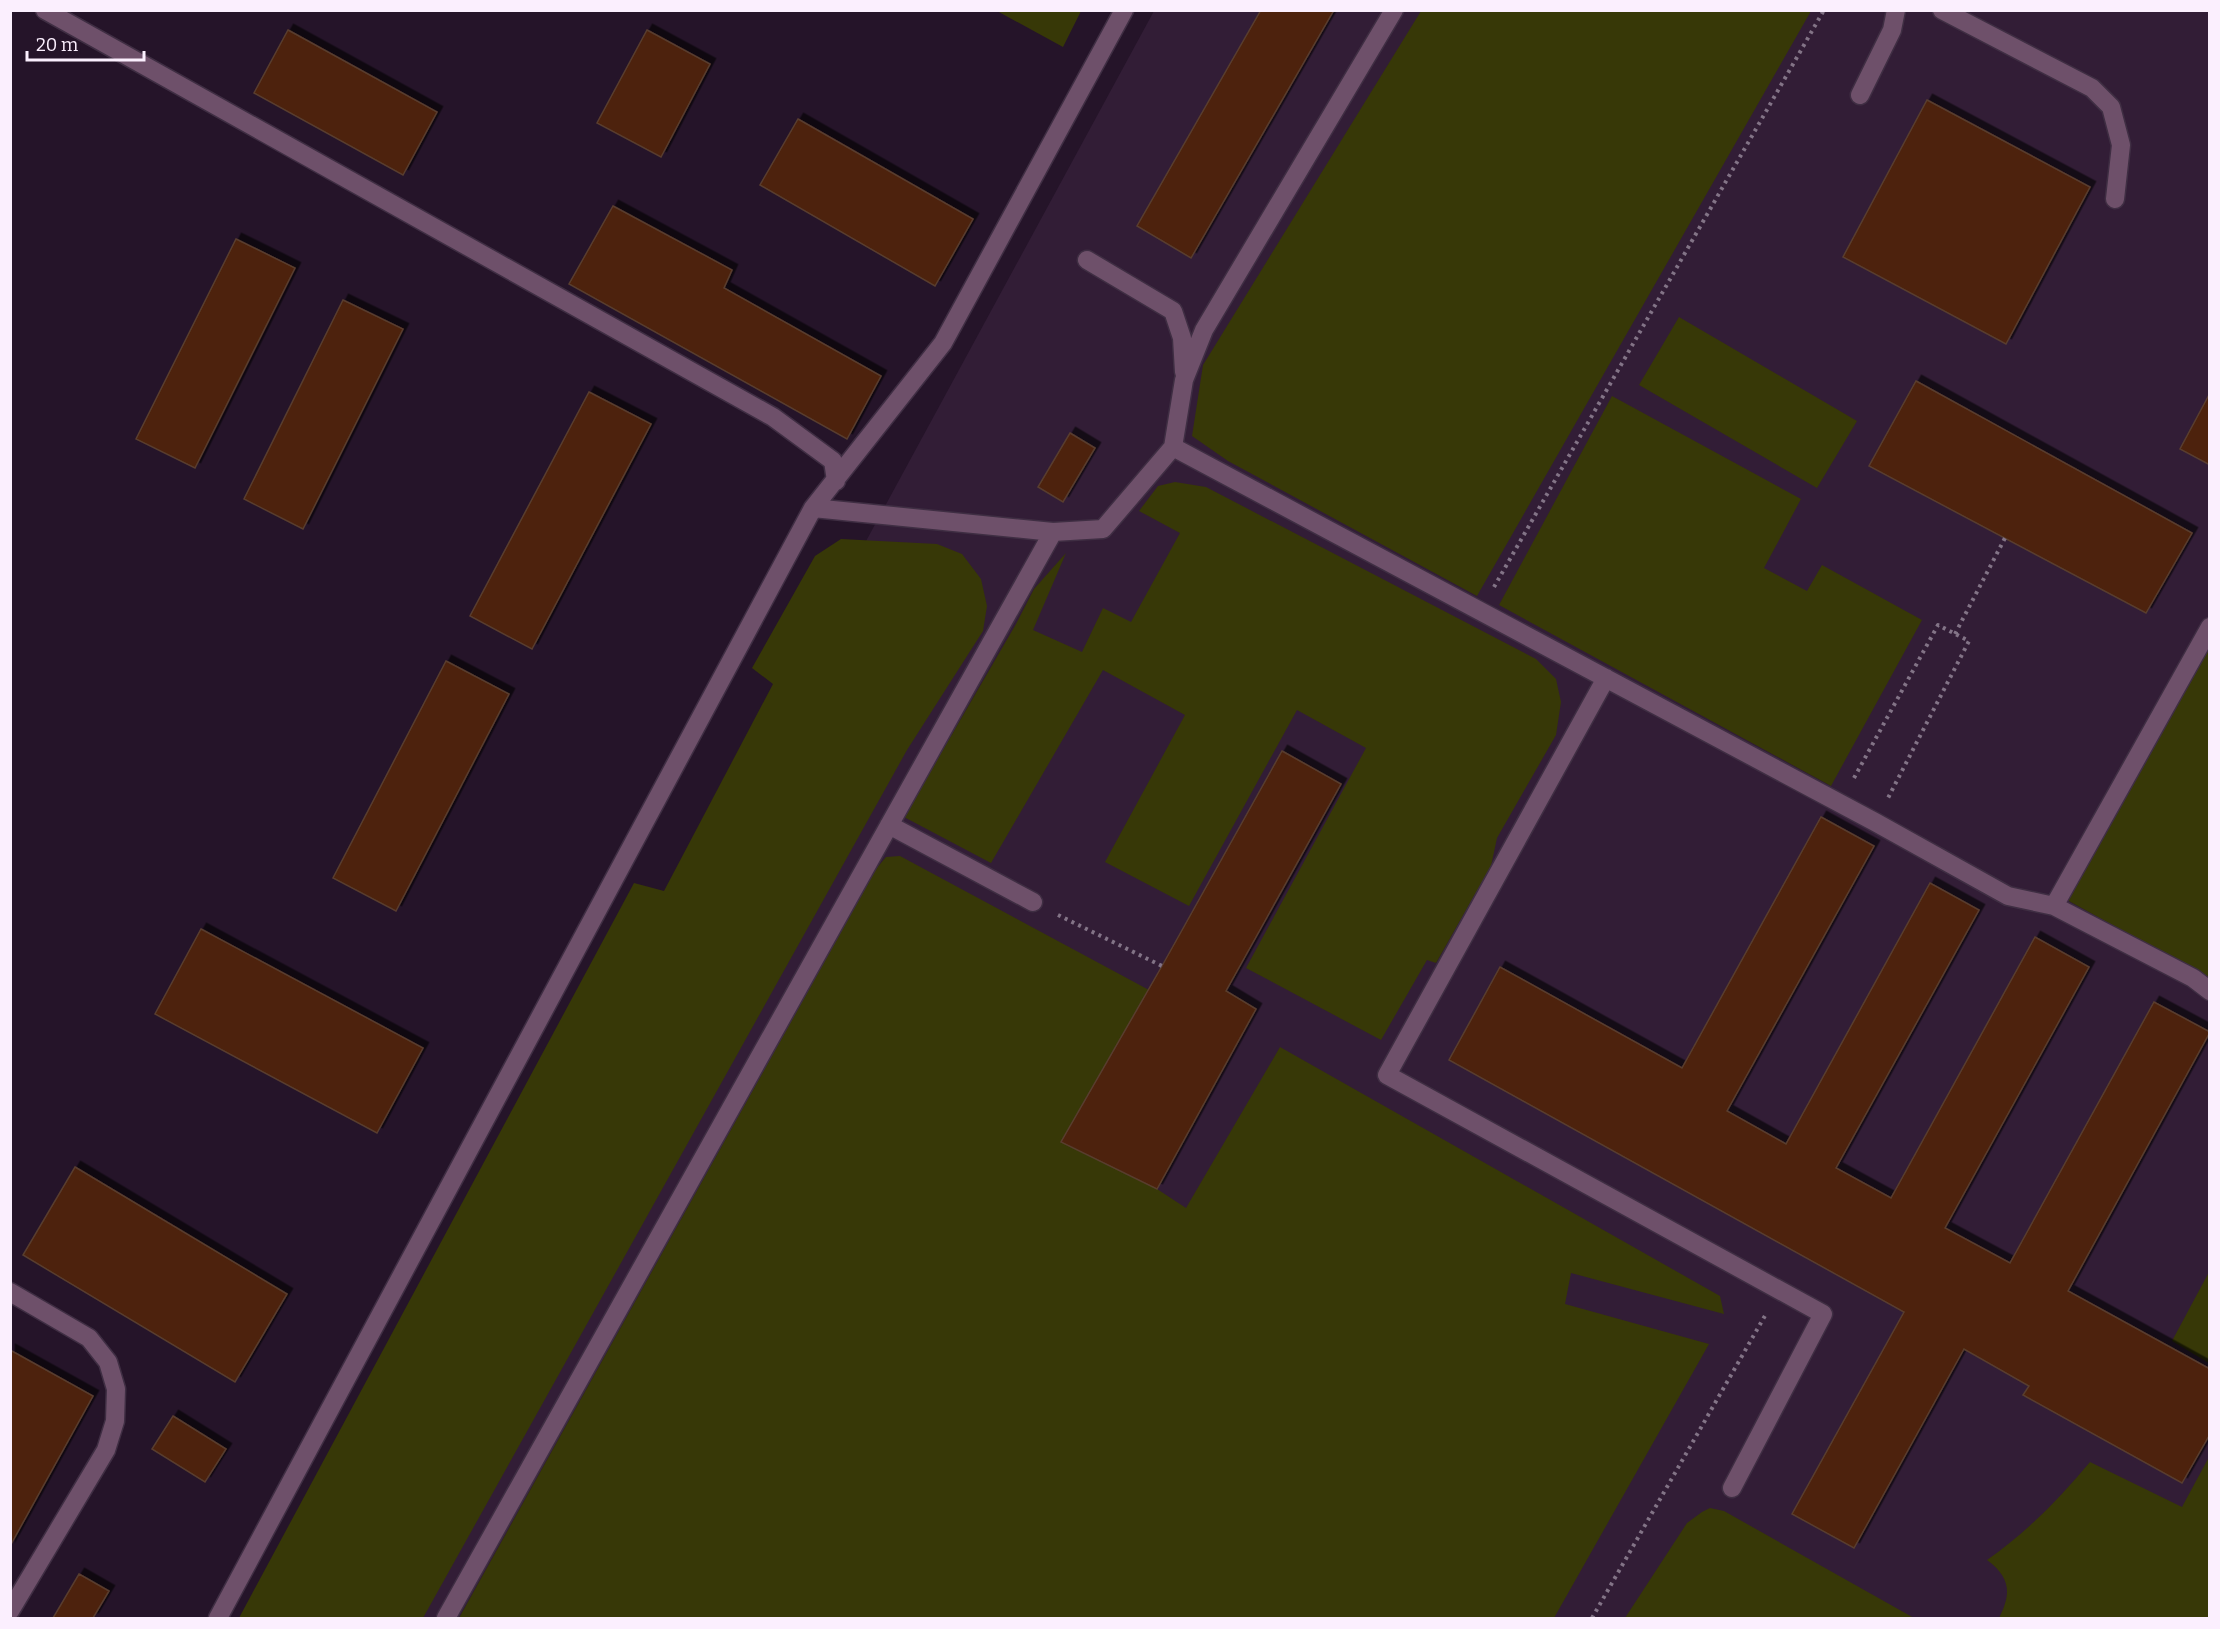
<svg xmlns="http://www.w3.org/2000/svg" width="2220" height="1629" viewBox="0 0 2220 1629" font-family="Bitter,serif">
<defs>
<filter id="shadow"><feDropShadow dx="5.5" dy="-5.5" stdDeviation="0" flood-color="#0009"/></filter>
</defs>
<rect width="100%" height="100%" fill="#251429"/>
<path fill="#321d36" d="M1154,11H2209V1618H281Z"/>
<path fill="#373807" d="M997,11H1081L1063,47Z
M1421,11H1811L1477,596L1228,461L1192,436L1203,365Z
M1679,317L1857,421L1817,488L1639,385Z
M1612,396L1801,499L1764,568L1807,591L1822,565L1922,620L1831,786L1499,605Z
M1175,482L1206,487L1536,659L1556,679L1561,702L1556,735L1497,838L1491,866L1436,963L1427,960L1381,1040L1246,968L1366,748L1297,710L1189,906L1105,862L1185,715L1103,670L991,863L904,817L1016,624L1034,589L1066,553L1033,630L1082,652L1103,608L1131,622L1180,533L1139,511L1158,486Z
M841,539L937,544L962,554L981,579L987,606L983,631L907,750L423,1618H239L634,883L664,891L773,684L752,668L815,556Z
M2209,646V978L2067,900Z
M900,856L1149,990L1061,1142L1157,1189L1186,1208L1280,1047L1720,1296L1724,1314L1571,1273L1565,1304L1709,1344L1554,1618H459L876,869L886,857Z
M2209,1272L2210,1363H2209L2172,1341Z
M2209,1457V1618H1999C2012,1593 2010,1577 1987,1560C2027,1532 2059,1499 2090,1462L2182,1507Z
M1710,1508L1724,1511L1914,1618H1625L1687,1523L1702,1512Z"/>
<path fill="#4d220a" stroke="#593d2f" stroke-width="1.5" filter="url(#shadow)" d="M1261,10H1334L1191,258L1137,226Z
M288,30L437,112L403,175L254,93Z
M647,30L710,64L661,157L597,123Z
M1927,100L2090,187L2006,344L1843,257Z
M798,119L973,219L935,286L760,185Z
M613,206L732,270L724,288L881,376L847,439L569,284Z
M236,239L295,268L195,468L136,439Z
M343,300L403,329L303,529L244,499Z
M1916,381L2192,533L2146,613L1869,466Z
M589,392L651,424L532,649L470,616Z
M2210,393V465L2180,449Z
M1070,433L1095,448L1063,502L1038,487Z
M446,661L509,694L396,911L333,878Z
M1282,751L1341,784L1226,991L1256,1009L1157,1189L1061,1142L1162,966Z
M1821,817L1874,846L1727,1111L1786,1144L1930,883L1979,910L1836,1168L1891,1198L2035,937L2089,967L1945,1228L2010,1263L2154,1002L2210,1032L2068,1291L2210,1369V1434L2182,1483L2023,1395L2029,1386L1964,1349L1854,1548L1792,1514L1904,1312L1449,1060L1500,967L1682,1068Z
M201,929L423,1048L377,1133L155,1014Z
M75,1167L287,1294L235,1382L23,1255Z
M10,1350L93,1396L10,1546Z
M173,1416L226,1449L205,1482L152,1449Z
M79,1574L109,1591L93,1618H53Z"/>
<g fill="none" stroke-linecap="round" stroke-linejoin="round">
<defs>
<path id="minor" d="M45,10L773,417L833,461L836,481
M1942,10L2092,88L2111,107L2121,145L2115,199
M1860,95L1892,30L1896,10
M1087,260L1173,311L1182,338L1184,372
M1173,447L1184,380L1204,330L1394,10
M813,508L1053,532L1103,529L1173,447L1875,822L2008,896L2054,906L2193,978L2210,991
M1606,678L1387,1075L1823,1314L1732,1488
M889,825L1033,902
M2054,906L2210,627
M10,1292L89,1338L108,1362L116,1389L115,1421L106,1450L10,1611
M218,1618L813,508L943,343L1124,10
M446,1618L1053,532"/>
</defs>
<use href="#minor" stroke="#3f2e43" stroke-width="21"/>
<path stroke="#837487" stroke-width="4" stroke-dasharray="3 4.5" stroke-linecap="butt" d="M1494,587L1824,10
M1955,634L2005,538
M1854,778L1938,625L1969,641L1888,798
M1058,915L1162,966
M1592,1618L1766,1314"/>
<use href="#minor" stroke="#6e506a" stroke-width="18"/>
</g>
<rect width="2220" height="1629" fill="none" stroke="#fbeffe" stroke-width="24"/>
<path d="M27 51v9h117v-9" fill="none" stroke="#fbeffe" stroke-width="3"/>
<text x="36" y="51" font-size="18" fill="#fbeffe" stroke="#251429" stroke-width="4.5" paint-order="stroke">20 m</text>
</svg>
